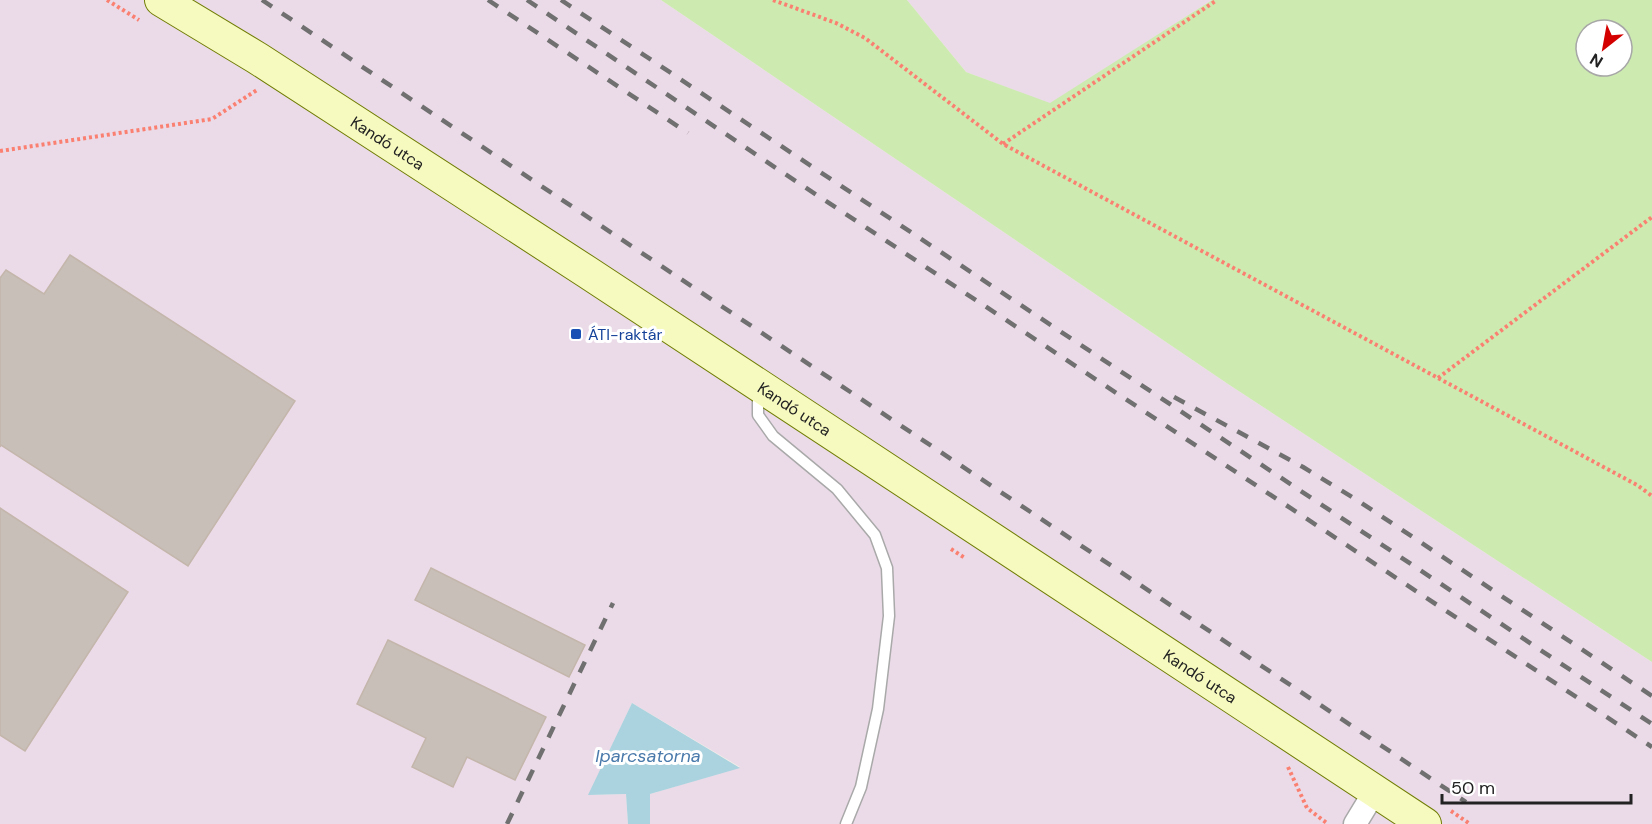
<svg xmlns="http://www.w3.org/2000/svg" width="1652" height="824" viewBox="0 0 1652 824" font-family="'DM Sans',sans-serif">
<rect width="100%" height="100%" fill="#f2efe9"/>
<path fill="#ebdbe8" d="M0,0H661L1228,384L1652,662V824H650V794L740,767L632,703L589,795L626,794L628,824H0Z
M907,0H1212L1050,104L966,72Z"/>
<path fill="#cdebb0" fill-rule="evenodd" d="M661,0H907L966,72L1050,103L1212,0H1652V662L1228,384ZM1586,30H1622V66H1586Z"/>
<path fill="#aad3df" d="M632,703L740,768L650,794V824H628L626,794L588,795Z"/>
<path fill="#c7bfb8" stroke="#c4b6ab" stroke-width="1.5" d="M70,255L295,401L188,566L1,445L0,447V278L6,270L44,294Z
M0,508L128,592L25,751L0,735Z
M431,568L585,645L569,677L415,600Z
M388,640L546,717L515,780L467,757L453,787L412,767L426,738L357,704Z"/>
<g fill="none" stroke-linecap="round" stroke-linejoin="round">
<defs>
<path id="lane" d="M758,391V415L773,436L837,489L875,535L887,568L889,616L878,709L861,787L846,824"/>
<path id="street" d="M1355,824L1375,791"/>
<g id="secondary">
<path id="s1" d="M161,0L257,58L587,272L1425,824"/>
</g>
</defs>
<use href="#lane" stroke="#a9a9a9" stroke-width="13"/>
<use href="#street" stroke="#a9a9a9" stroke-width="25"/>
<use href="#secondary" stroke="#707d05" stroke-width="34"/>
<path stroke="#fa8072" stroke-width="4" stroke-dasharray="3 3" stroke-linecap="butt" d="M107,0L139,20
M773,0L836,23L865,38L1003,144L1637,485L1652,496
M1003,144L1217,0
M0,151L212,119L257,90
M1438,378L1652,217
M951,549L965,558
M1288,767L1307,808L1328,824
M1451,811L1470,824"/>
<use href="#lane" stroke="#fff" stroke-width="10"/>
<use href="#street" stroke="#fff" stroke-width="22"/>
<use href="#secondary" stroke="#f7fabf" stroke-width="32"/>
<path stroke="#707070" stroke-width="4.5" stroke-dasharray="12 12" stroke-linecap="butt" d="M262,0L1466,802
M488,0L688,133
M527,0L776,168L1652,747
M561,0L1652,724
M1174,397L1303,467L1357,500L1652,696
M507,824L613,603"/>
</g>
<rect fill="#1a4fb4" stroke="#fff" stroke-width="2" x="570" y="328" width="12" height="12" rx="3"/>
<g text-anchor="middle" stroke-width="6" stroke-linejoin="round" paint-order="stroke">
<g font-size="16" fill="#222" stroke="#fff">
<text dy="6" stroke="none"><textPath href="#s1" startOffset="268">Kandó utca</textPath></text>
<text dy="6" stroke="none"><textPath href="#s1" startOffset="754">Kandó utca</textPath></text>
<text dy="6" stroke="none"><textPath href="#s1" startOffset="1240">Kandó utca</textPath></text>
</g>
<g font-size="16" fill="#164399" stroke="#fff" text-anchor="start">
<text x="588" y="340">ÁTI-raktár</text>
</g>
<g font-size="18" font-style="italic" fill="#4a7aab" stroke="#fff">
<text x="648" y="762">Iparcsatorna</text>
</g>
</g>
<g transform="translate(1604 48) rotate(211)"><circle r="28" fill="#ffffff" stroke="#a7a7a7" stroke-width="1.5"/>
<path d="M0-4.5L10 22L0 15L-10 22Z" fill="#d40000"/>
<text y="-9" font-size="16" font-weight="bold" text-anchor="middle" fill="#222222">N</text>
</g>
<path d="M1442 794v9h189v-9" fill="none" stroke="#222222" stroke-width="3"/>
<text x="1451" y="794" font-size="18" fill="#222222" stroke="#ffffff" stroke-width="4.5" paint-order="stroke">50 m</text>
</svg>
